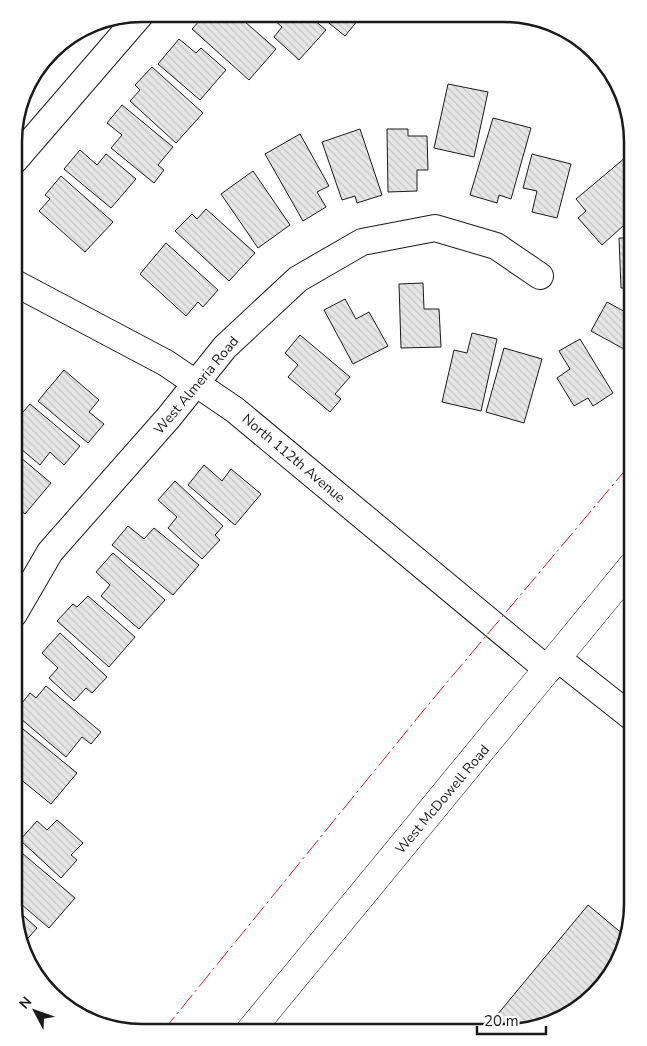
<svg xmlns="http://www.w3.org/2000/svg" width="647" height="1046" viewBox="0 0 647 1046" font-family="'Nunito Sans',sans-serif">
<defs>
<pattern id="building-back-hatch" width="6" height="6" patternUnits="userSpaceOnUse" patternTransform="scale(1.25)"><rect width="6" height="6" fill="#e6e6e6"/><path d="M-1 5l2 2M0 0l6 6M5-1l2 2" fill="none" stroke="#c5c5c5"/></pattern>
</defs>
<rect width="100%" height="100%" fill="#fff"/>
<path fill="url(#building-back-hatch)" stroke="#1a1a1a" d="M197,14H236L276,49L249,80L192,29L202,18Z
M268,15H308L326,30L299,60L274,37L282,27Z
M319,15H362L345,36Z
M179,39L196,53L201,48L226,70L200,100L158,64Z
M152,67L203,113L176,143L130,101L140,90L135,85Z
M448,84L488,92L474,157L434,148Z
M122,105L173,147L158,165L164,170L154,183L111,148L122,135L107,123Z
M493,118L531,128L511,199L499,195L497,203L470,195Z
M360,129L382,195L357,203L355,196L342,200L322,142Z
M387,129H408V136H427L428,170H417V191L388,192Z
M300,134L329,186L317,192L326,207L303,221L265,154Z
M80,150L97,165L106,154L136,179L111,208L64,169Z
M532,154L571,164L557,218L532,212L537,191L523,188Z
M626,157L633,165V217L602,245L578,218L586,211L576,199Z
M253,171L290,225L258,248L221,194Z
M61,176L113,222L85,252L39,211L50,199L45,195Z
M206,209L255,253L229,281L175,231L192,214L197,219Z
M619,238H633V288H621Z
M166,243L218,290L203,307L198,302L186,316L140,274Z
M423,283L424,309H439L441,347L401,348L399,284Z
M345,299L356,319L369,312L388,346L353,364L324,310Z
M607,302L629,314L633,306V354L591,331Z
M472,333L497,339L481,411L442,402L454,350L467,353Z
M300,335L350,377L335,394L341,399L330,412L288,377L298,365L285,353Z
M580,339L613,393L593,406L588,398L574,406L557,378L570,369L559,351Z
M504,348L542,359L524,423L486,412Z
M64,370L99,400L89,412L104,424L88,443L38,401Z
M30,404L80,446L64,465L50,452L40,465L14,443V422Z
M14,452L51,483L25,514L14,505Z
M204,465L222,481L231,469L261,494L235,525L188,485Z
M175,481L223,526L215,535L220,540L202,559L168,528L177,517L158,500Z
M128,526L144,539L154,528L199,565L173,595L112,545Z
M113,553L165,600L139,629L101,596L110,585L96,572Z
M88,596L135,637L109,667L57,621L73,604L77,607Z
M60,633L107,677L92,693L86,688L74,701L49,678L58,668L42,653Z
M46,686L101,732L91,744L82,737L66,757L14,713L30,693L36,698Z
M23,729L77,773L51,804L14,774V741Z
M57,820L83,843L71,855L77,860L61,878L20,840L37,821L47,830Z
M633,832V849L624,842Z
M22,853L75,898L49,928L14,898V863Z
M588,905L624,935L607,981L553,1023L504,1032H483Z
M15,908L37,928L22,945Z"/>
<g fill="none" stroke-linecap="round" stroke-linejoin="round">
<defs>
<path id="minor" d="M15,160L141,14
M15,283L166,363L235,410L548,670
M14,614L50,552L169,417L225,347L298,279L362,242L435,228L496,246L540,276
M557,658L633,718"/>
<path id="major" d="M250,1031L633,565"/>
</defs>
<use href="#minor" stroke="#1a1a1a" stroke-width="28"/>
<use href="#major" stroke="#1a1a1a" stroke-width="29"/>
<use href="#minor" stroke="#fff" stroke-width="26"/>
<use href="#major" stroke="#fff" stroke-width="28"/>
<path stroke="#c62828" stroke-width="1" stroke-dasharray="18 4 2.5 4" stroke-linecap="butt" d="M163,1031L423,711L633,461"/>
</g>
<g text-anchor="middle" stroke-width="4" stroke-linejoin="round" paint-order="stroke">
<g font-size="14" fill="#1a1a1a" stroke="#fff">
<text transform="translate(196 385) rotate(-50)" y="5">West Almeria Road</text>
<text transform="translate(294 458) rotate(40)" y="5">North 112th Avenue</text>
<text transform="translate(442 799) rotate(-50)" y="5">West McDowell Road</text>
</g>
</g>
<path d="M0 0H647V1046H0ZM142 22H504A120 120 0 0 1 624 142V904A120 120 0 0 1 504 1024H142A120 120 0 0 1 22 904V142A120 120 0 0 1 142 22Z" fill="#fff" fill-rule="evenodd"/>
<path fill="none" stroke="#1a1a1a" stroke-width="2.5" d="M142 22H504A120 120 0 0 1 624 142V904A120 120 0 0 1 504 1024H142A120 120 0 0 1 22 904V142A120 120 0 0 1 142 22Z"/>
<g transform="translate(35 1011) rotate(311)" stroke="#ffffff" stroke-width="4" paint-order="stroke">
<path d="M0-4L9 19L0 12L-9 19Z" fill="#1a1a1a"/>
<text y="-8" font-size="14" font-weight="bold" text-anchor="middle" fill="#1a1a1a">N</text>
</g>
<path d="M477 1026v8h69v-8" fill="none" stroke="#1a1a1a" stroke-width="2.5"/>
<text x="484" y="1026" font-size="15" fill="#1a1a1a" stroke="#ffffff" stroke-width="4" paint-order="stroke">20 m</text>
</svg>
